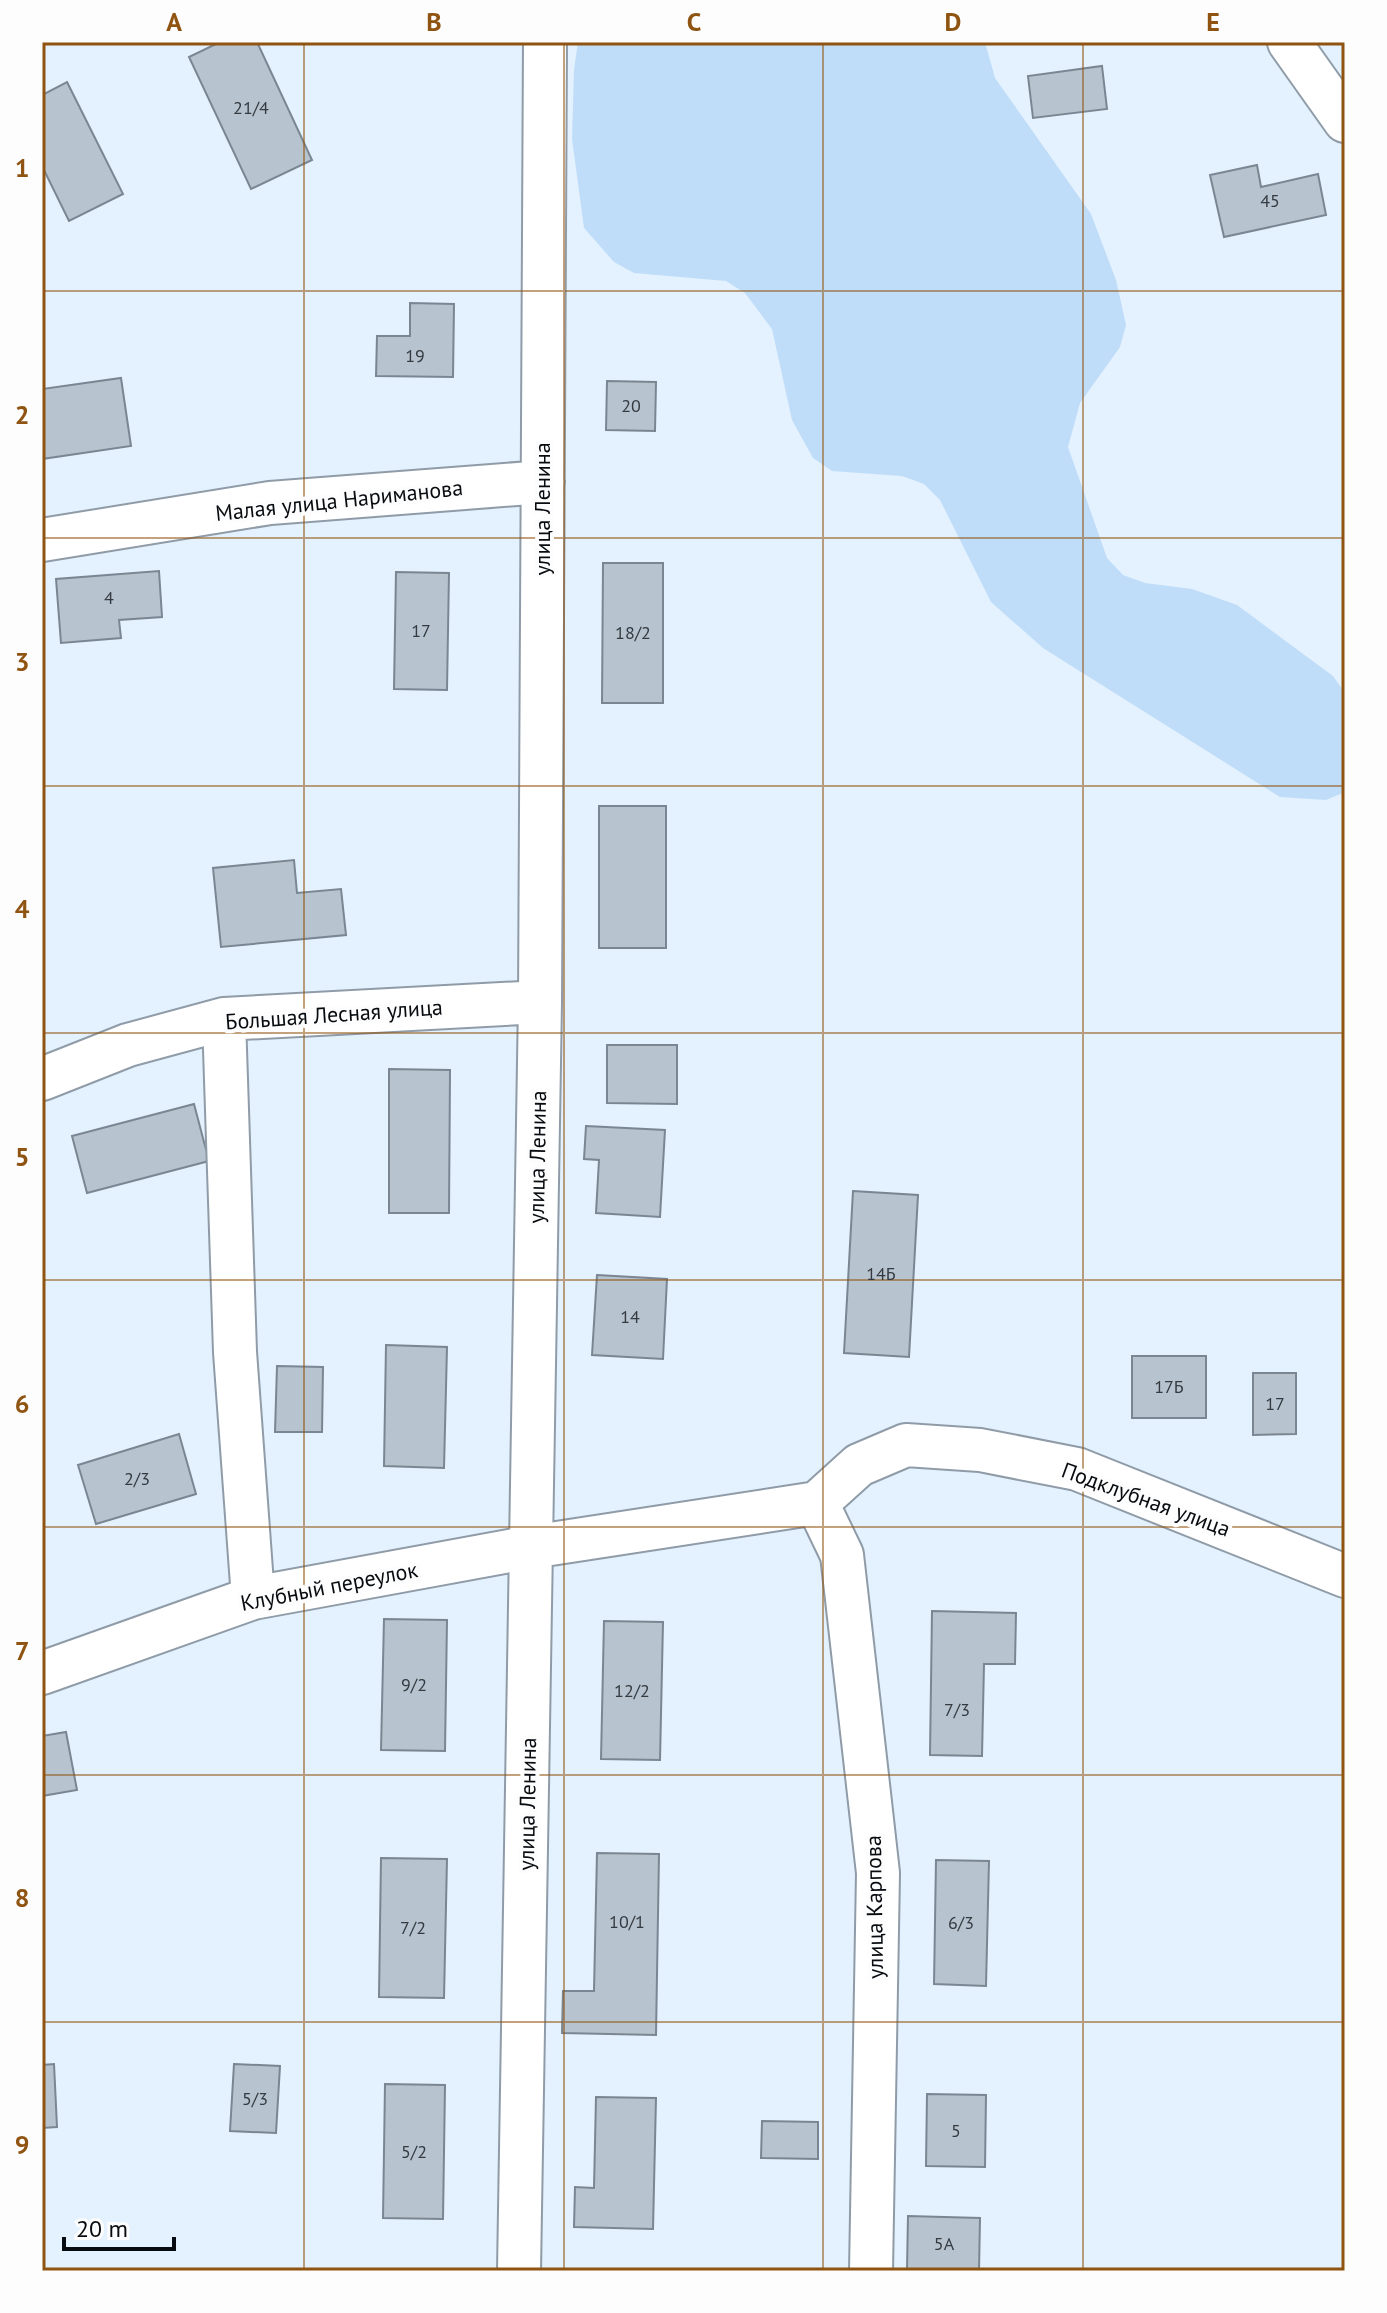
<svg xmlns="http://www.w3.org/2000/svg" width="1387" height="2313" viewBox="0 0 1387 2313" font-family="'PT Sans',sans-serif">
<rect width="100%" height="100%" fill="#e4f1fe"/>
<path fill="#bfddf8" d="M578,42H985L995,78L1091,214L1116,280L1126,325L1120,347L1080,403L1068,447L1107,558L1123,575L1145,583L1192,589L1237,605L1333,676L1345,693V792L1326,800L1280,797L1043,648L991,602L940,500L924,484L902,476L832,471L813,458L792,420L772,329L745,293L726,281L634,273L614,262L584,228L572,139L574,70Z"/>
<path fill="#b7c4d0" stroke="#7a8792" stroke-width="2" d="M220,42H257L312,160L251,189L189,57Z
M1102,66L1107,109L1033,118L1028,76Z
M67,82L123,194L69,221L42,166V95Z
M1257,165L1261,187L1318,174L1326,215L1224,237L1210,175Z
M410,303L454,304L453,377L376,376L377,336H410Z
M121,378L131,446L42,459V389Z
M607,381L656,382L655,431L606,430Z
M603,563H663V703H602Z
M159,571L162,617L119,620L121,638L61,643L56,579Z
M396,572L449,573L447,690L394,689Z
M599,806H666V948H599Z
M294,860L297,893L341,889L346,935L221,947L213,868Z
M607,1045H677V1104L607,1103Z
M389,1069L450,1070L449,1213H389Z
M194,1104L209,1161L87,1193L72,1136Z
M586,1126L665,1130L660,1217L596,1213L599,1160L584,1159Z
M853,1191L918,1195L909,1357L844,1353Z
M597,1275L667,1279L663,1359L592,1355Z
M386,1345L447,1347L444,1468L384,1466Z
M1132,1356H1206V1418H1132Z
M277,1366L323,1367L322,1432H275Z
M1253,1373H1296V1434L1253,1435Z
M179,1434L196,1494L96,1524L78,1465Z
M932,1611L1016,1613L1015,1664H984L982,1756L930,1755Z
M384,1619L447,1620L445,1751L381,1750Z
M604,1621L663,1622L660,1760L601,1759Z
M66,1732L77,1790L42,1796V1736Z
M597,1853L659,1854L656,2035L562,2033L563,1991H594Z
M381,1858L447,1859L444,1998L379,1997Z
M936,1860L989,1861L986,1986L934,1984Z
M54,2064L57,2127L42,2128V2065Z
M234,2064L280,2066L276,2133L230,2131Z
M385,2084L445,2085L443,2219L383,2218Z
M927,2094L986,2095L985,2167L926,2166Z
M596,2097L656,2098L653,2229L574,2227L575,2187L594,2188Z
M762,2121L818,2122V2159L761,2158Z
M908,2216L980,2218L979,2271L907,2270Z"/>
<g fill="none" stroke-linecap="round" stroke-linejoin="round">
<defs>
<path id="minor" d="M1289,42L1345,121
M42,540L270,503L543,482
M224,1019L235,1352L253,1598
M42,1079L128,1045L224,1019L540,1002
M817,1503L842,1555L878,1873L871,2271
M42,1673L253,1598L531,1547L817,1503L859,1465L906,1445L980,1450L1077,1469L1345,1576
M519,2271L540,1002L545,42"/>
</defs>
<use href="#minor" stroke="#8f9ca8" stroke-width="46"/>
<use href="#minor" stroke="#fff" stroke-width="42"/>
</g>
<path fill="none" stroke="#8f5411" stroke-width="2" stroke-opacity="0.55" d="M304,42V2271M564,42V2271M823,42V2271M1083,42V2271M42,291H1345M42,538H1345M42,786H1345M42,1033H1345M42,1280H1345M42,1527H1345M42,1775H1345M42,2022H1345"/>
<g text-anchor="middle" stroke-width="8" stroke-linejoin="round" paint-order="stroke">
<g font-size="18" fill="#343a40">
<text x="251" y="114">21/4</text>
<text x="1270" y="207">45</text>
<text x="415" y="362">19</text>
<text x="631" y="412">20</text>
<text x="109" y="604">4</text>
<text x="421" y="637">17</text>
<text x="633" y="639">18/2</text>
<text x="881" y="1280">14Б</text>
<text x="630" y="1323">14</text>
<text x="1169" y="1393">17Б</text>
<text x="1275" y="1410">17</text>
<text x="137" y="1485">2/3</text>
<text x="414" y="1691">9/2</text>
<text x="632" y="1697">12/2</text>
<text x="957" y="1716">7/3</text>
<text x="627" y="1928">10/1</text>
<text x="961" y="1929">6/3</text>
<text x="413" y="1934">7/2</text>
<text x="255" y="2105">5/3</text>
<text x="956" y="2137">5</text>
<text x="414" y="2158">5/2</text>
<text x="944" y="2250">5А</text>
</g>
<g font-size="22" fill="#080c10" stroke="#fdfdfd">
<text transform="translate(339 500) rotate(-6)" y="8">Малая улица Нариманова</text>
<text transform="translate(542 509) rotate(-90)" y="8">улица Ленина</text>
<text transform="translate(334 1014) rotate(-4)" y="8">Большая Лесная улица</text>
<text transform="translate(537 1157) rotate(-89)" y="8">улица Ленина</text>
<text transform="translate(1146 1499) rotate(20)" y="8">Подклубная улица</text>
<text transform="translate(329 1586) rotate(-11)" y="8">Клубный переулок</text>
<text transform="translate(527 1804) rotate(-89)" y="8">улица Ленина</text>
<text transform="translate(874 1907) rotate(-91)" y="8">улица Карпова</text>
</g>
</g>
<rect width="1387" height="2313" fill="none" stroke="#fdfdfd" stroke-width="88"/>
<path d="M64 2237v12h110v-12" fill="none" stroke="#080c10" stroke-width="4"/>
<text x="76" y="2237" font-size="24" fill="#080c10" stroke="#fdfdfd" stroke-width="6" paint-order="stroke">20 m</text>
<rect x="44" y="44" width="1299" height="2225" fill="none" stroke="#8f5411" stroke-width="3"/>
<g font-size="26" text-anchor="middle" font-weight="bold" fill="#8f5411">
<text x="174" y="31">A</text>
<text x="434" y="31">B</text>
<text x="694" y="31">C</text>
<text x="953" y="31">D</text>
<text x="1213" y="31">E</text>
<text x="22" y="177">1</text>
<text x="22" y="424">2</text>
<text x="22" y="671">3</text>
<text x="22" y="918">4</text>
<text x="22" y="1166">5</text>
<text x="22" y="1413">6</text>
<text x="22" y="1660">7</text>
<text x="22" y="1907">8</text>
<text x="22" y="2154">9</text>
</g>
</svg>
